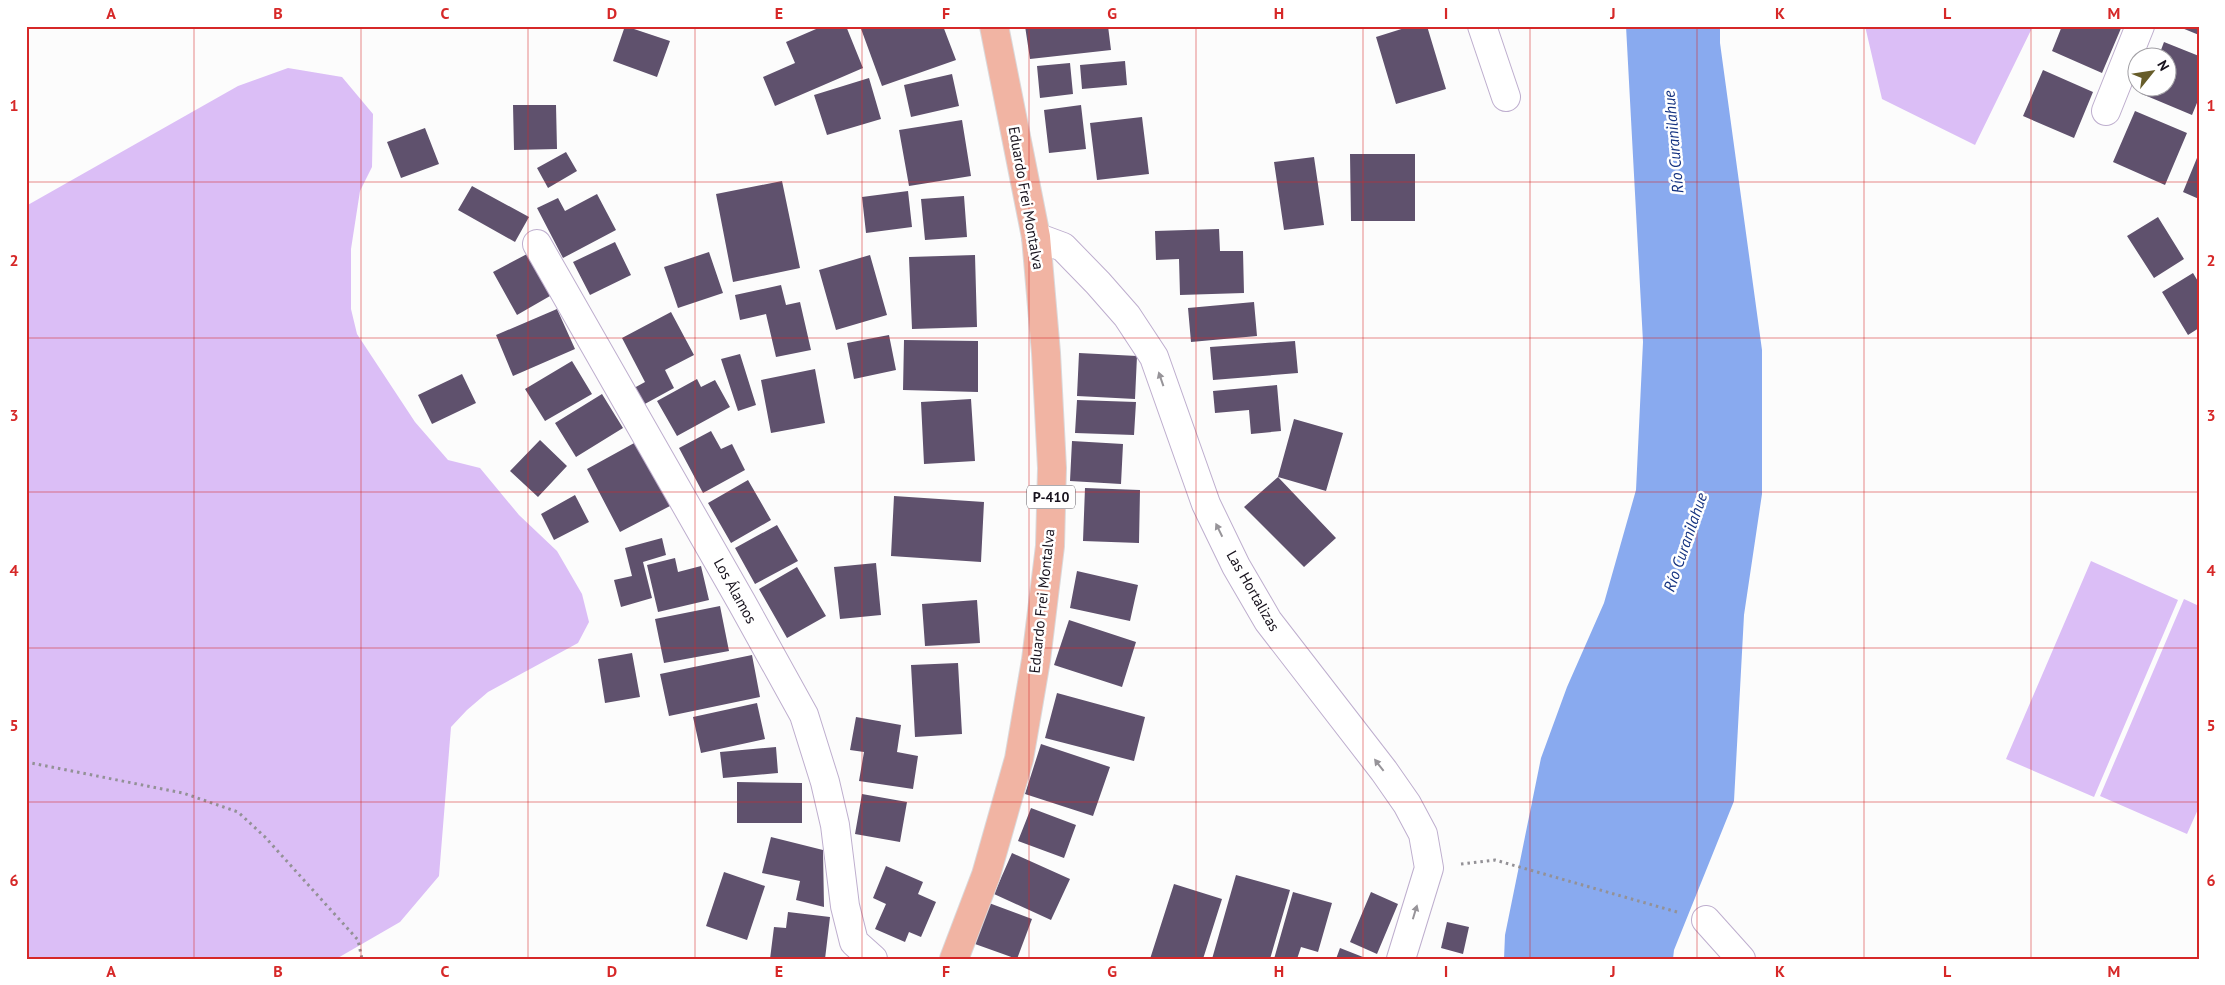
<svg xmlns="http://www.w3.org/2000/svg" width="2225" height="985" viewBox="0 0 2225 985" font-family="'PT Sans',sans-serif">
<rect width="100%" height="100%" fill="#fcfcfc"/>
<path fill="#dbbef6" d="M1865,26H2033L1975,145L1882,99Z
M288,68L342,77L373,114L372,167L360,191L351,249V309L357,334L415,422L448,460L480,468L519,515L557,551L582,594L589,622L578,643L488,692L467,710L451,727L439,876L400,922L336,959H26V206L238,86Z
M2091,561L2178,600L2094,797L2006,759Z
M2184,599L2199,606V807L2187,834L2100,796Z"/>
<path fill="#89aaef" d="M1626,26H1720V43L1762,350V494L1744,615L1734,801L1674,950L1673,959H1504L1505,935L1541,758L1567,687L1604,603L1636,490L1643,342Z"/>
<path fill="#5f516d" d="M625,26L670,41L657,77L613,61Z
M823,26H846L863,68L775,106L763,77L795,63L786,42Z
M860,26H891V28L896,26H943L956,60L882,86Z
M1025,26H1108L1111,50L1030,59Z
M1411,26H1427L1446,89L1396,104L1376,37Z
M2062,26H2122L2102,73L2052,51Z
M2177,26H2199V35Z
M2164,42L2199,56V98L2192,115L2142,94L2145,88H2168V58H2158Z
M1125,61L1127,85L1082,89L1080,65Z
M1070,63L1073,94L1040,98L1037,66Z
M2043,70L2093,92L2074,138L2023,116Z
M952,74L959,106L911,117L904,85Z
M869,78L881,119L827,135L814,95Z
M513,105H556L557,149L514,150Z
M1081,105L1086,149L1049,153L1044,110Z
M2135,111L2187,133L2165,185L2113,162Z
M1142,117L1149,174L1097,180L1090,123Z
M962,120L971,176L909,186L899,130Z
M425,128L439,164L401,178L387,142Z
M566,152L577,171L548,188L537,168Z
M2199,153V199L2183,192Z
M1350,154H1415V221H1351Z
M1314,157L1324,225L1284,230L1274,162Z
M782,181L800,268L733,282L716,194Z
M472,186L529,217L515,242L458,210Z
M908,191L912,227L866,233L862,197Z
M597,194L616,230L563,258L537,208L558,198L565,211Z
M964,196L967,237L925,240L921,199Z
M2158,217L2184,259L2154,278L2127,236Z
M1219,229L1220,251H1243L1244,293L1180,295L1179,259L1156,260L1155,231Z
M615,242L631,275L590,295L573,262Z
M709,252L723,293L678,308L664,267Z
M527,254L550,296L517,315L493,272Z
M870,255L887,315L836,330L819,270Z
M975,255L977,327L912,329L909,257Z
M2193,273L2199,283V328L2188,335L2162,292Z
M781,285L786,305L800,302L811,350L776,357L766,314L740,320L735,295Z
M1254,302L1257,336L1191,342L1188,308Z
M557,309L575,349L513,376L496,335Z
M671,312L694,355L665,370L674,388L643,405L634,388L645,382L622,338Z
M889,335L896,370L854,379L847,343Z
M904,340L978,341V392L903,390Z
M1295,341L1298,373L1213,380L1210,347Z
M1079,353L1137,356L1135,399L1077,396Z
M740,354L756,405L738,411L721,359Z
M572,361L592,394L545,421L525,389Z
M815,369L825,423L771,433L761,380Z
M462,374L476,403L432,424L418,395Z
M697,379L701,387L715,380L730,407L677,436L657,401Z
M1277,385L1281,431L1251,434L1249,410L1215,413L1213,391Z
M602,394L623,428L576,457L555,423Z
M971,399L975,461L924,464L921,402Z
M1077,400L1136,402L1134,435L1075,433Z
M1294,419L1343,433L1326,491L1278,477Z
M711,431L721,449L732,444L745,470L703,493L679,448Z
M540,440L567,466L538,497L510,471Z
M1072,441L1123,444L1121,484L1070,481Z
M636,442L670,506L620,532L587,469Z
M1278,477L1336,538L1304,567L1244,507Z
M748,480L771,520L731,543L708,503Z
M1085,488L1140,490L1139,543L1083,541Z
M575,495L589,522L554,540L541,514Z
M894,496L984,502L981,562L891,556Z
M777,525L798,561L755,584L735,548Z
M662,538L666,555L643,562L652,598L621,607L614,580L632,576L625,548Z
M675,558L678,572L701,566L709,600L658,612L647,565Z
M876,563L881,615L840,619L834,567Z
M797,567L826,616L787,638L759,589Z
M1077,571L1138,585L1130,621L1070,608Z
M977,600L980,643L925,646L922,604Z
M720,606L729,651L664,663L655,619Z
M1069,620L1136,642L1122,687L1054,665Z
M632,653L640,697L605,703L598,659Z
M752,655L760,697L669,716L660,674Z
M958,663L962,734L915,737L911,665Z
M1057,693L1145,717L1134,761L1045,738Z
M757,703L765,739L701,753L693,717Z
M856,717L901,725L897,752L918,756L913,789L859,781L864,752L850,750Z
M1041,744L1110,767L1093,816L1025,794Z
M776,747L778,773L723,778L720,752Z
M737,782L802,783V823H737Z
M862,794L907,802L900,842L855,834Z
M1031,808L1076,825L1064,858L1018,841Z
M771,837L823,850L824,907L796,900L800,881L762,873Z
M1012,853L1070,879L1051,920L994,894Z
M886,866L923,882L918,894L936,902L921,937L909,932L905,942L875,929L886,904L873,898Z
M724,872L765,886L747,940L706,926Z
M1236,875L1290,890L1270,959H1212Z
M1174,884L1222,899L1203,959H1150Z
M1293,892L1332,903L1318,952L1301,947L1297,959H1274Z
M1371,892L1398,904L1377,954L1350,942Z
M989,903L1032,919L1017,959L975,944Z
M788,912L830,917L825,959H770L774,927L786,928Z
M1447,922L1469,927L1463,954L1441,948Z
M1340,948L1368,959H1336Z"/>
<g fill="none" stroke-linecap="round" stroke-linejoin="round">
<defs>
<path id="minor" d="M1482,26L1506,97
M2106,111L2140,26
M1036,237L1063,247L1098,283L1127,316L1154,357L1206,504L1236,566L1268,621L1384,771L1407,804L1423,834L1429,868L1401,959
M537,244L742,603L804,715L825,782L835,825L845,906L854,942L873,959
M1706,920L1741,959"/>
<path id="major" d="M954,959L986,875L1019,759L1036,660L1050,546L1052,468L1046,353L1036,237L994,26"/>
</defs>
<use href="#minor" stroke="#beaece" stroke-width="30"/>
<use href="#major" stroke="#dad9db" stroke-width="30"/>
<path stroke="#939196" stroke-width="3" stroke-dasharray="2.5 4" stroke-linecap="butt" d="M26,762L183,793L238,812L265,837L358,940L362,959
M1461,864L1495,860L1677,912"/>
<use href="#minor" stroke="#fff" stroke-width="28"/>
<use href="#major" stroke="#f1b4a3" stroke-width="28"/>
</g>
<defs><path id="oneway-solid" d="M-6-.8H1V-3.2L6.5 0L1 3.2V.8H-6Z" transform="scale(1.25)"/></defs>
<g fill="#979499">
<use href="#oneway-solid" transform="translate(1161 379) rotate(-109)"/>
<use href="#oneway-solid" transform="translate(1219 530) rotate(-116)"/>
<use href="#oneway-solid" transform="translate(1379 765) rotate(-128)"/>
<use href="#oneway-solid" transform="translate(1415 912) rotate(-73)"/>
</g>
<path fill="none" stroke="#d62828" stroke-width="1" stroke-opacity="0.55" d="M194,26V959M361,26V959M528,26V959M695,26V959M862,26V959M1029,26V959M1196,26V959M1363,26V959M1530,26V959M1697,26V959M1864,26V959M2031,26V959M26,182H2199M26,338H2199M26,492H2199M26,648H2199M26,802H2199"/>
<g text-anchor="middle" stroke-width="5" stroke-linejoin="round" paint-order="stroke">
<rect fill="#fff" stroke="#5d5961" stroke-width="1" x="1027" y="485.5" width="48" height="23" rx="4"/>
<g font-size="14" font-weight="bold" fill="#17121d">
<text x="1051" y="502">P-410</text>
</g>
<g font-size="15" fill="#17121d" stroke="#fff">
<text transform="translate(1026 198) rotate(80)" y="5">Eduardo Frei Montalva</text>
<text transform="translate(735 591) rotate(61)" y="5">Los Álamos</text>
<text transform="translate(1253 591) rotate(60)" y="5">Las Hortalizas</text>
<text transform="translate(1042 601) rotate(-84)" y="5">Eduardo Frei Montalva</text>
</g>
<g font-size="16" font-style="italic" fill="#153381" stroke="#fff">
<text transform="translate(1673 142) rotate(-95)" y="6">Río Curanilahue</text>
<text transform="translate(1685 542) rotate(-71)" y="6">Río Curanilahue</text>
</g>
</g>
<rect width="2225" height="985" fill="none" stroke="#ffffff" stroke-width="55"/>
<g transform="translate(2152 72) rotate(60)"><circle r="24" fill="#ffffff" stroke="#a2a0a5"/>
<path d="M0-4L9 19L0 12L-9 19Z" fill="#675d2a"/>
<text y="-8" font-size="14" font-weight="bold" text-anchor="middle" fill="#17121d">N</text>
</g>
<rect x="28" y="28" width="2170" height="930" fill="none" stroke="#d62828" stroke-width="2"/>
<g font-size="16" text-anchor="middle" font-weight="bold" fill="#d62828">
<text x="111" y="19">A</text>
<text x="278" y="19">B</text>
<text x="445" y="19">C</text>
<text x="612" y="19">D</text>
<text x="779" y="19">E</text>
<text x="946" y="19">F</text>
<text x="1112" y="19">G</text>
<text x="1279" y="19">H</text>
<text x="1446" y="19">I</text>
<text x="1613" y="19">J</text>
<text x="1780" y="19">K</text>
<text x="1947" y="19">L</text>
<text x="2114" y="19">M</text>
<text x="14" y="111">1</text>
<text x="2211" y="111">1</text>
<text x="14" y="266">2</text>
<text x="2211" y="266">2</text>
<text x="14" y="421">3</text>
<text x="2211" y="421">3</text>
<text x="14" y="576">4</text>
<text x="2211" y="576">4</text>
<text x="14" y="731">5</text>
<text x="2211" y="731">5</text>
<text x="14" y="886">6</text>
<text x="2211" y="886">6</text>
<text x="111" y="977">A</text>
<text x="278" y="977">B</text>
<text x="445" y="977">C</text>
<text x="612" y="977">D</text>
<text x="779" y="977">E</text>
<text x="946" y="977">F</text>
<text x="1112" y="977">G</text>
<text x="1279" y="977">H</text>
<text x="1446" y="977">I</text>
<text x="1613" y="977">J</text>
<text x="1780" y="977">K</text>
<text x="1947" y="977">L</text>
<text x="2114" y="977">M</text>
</g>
</svg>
